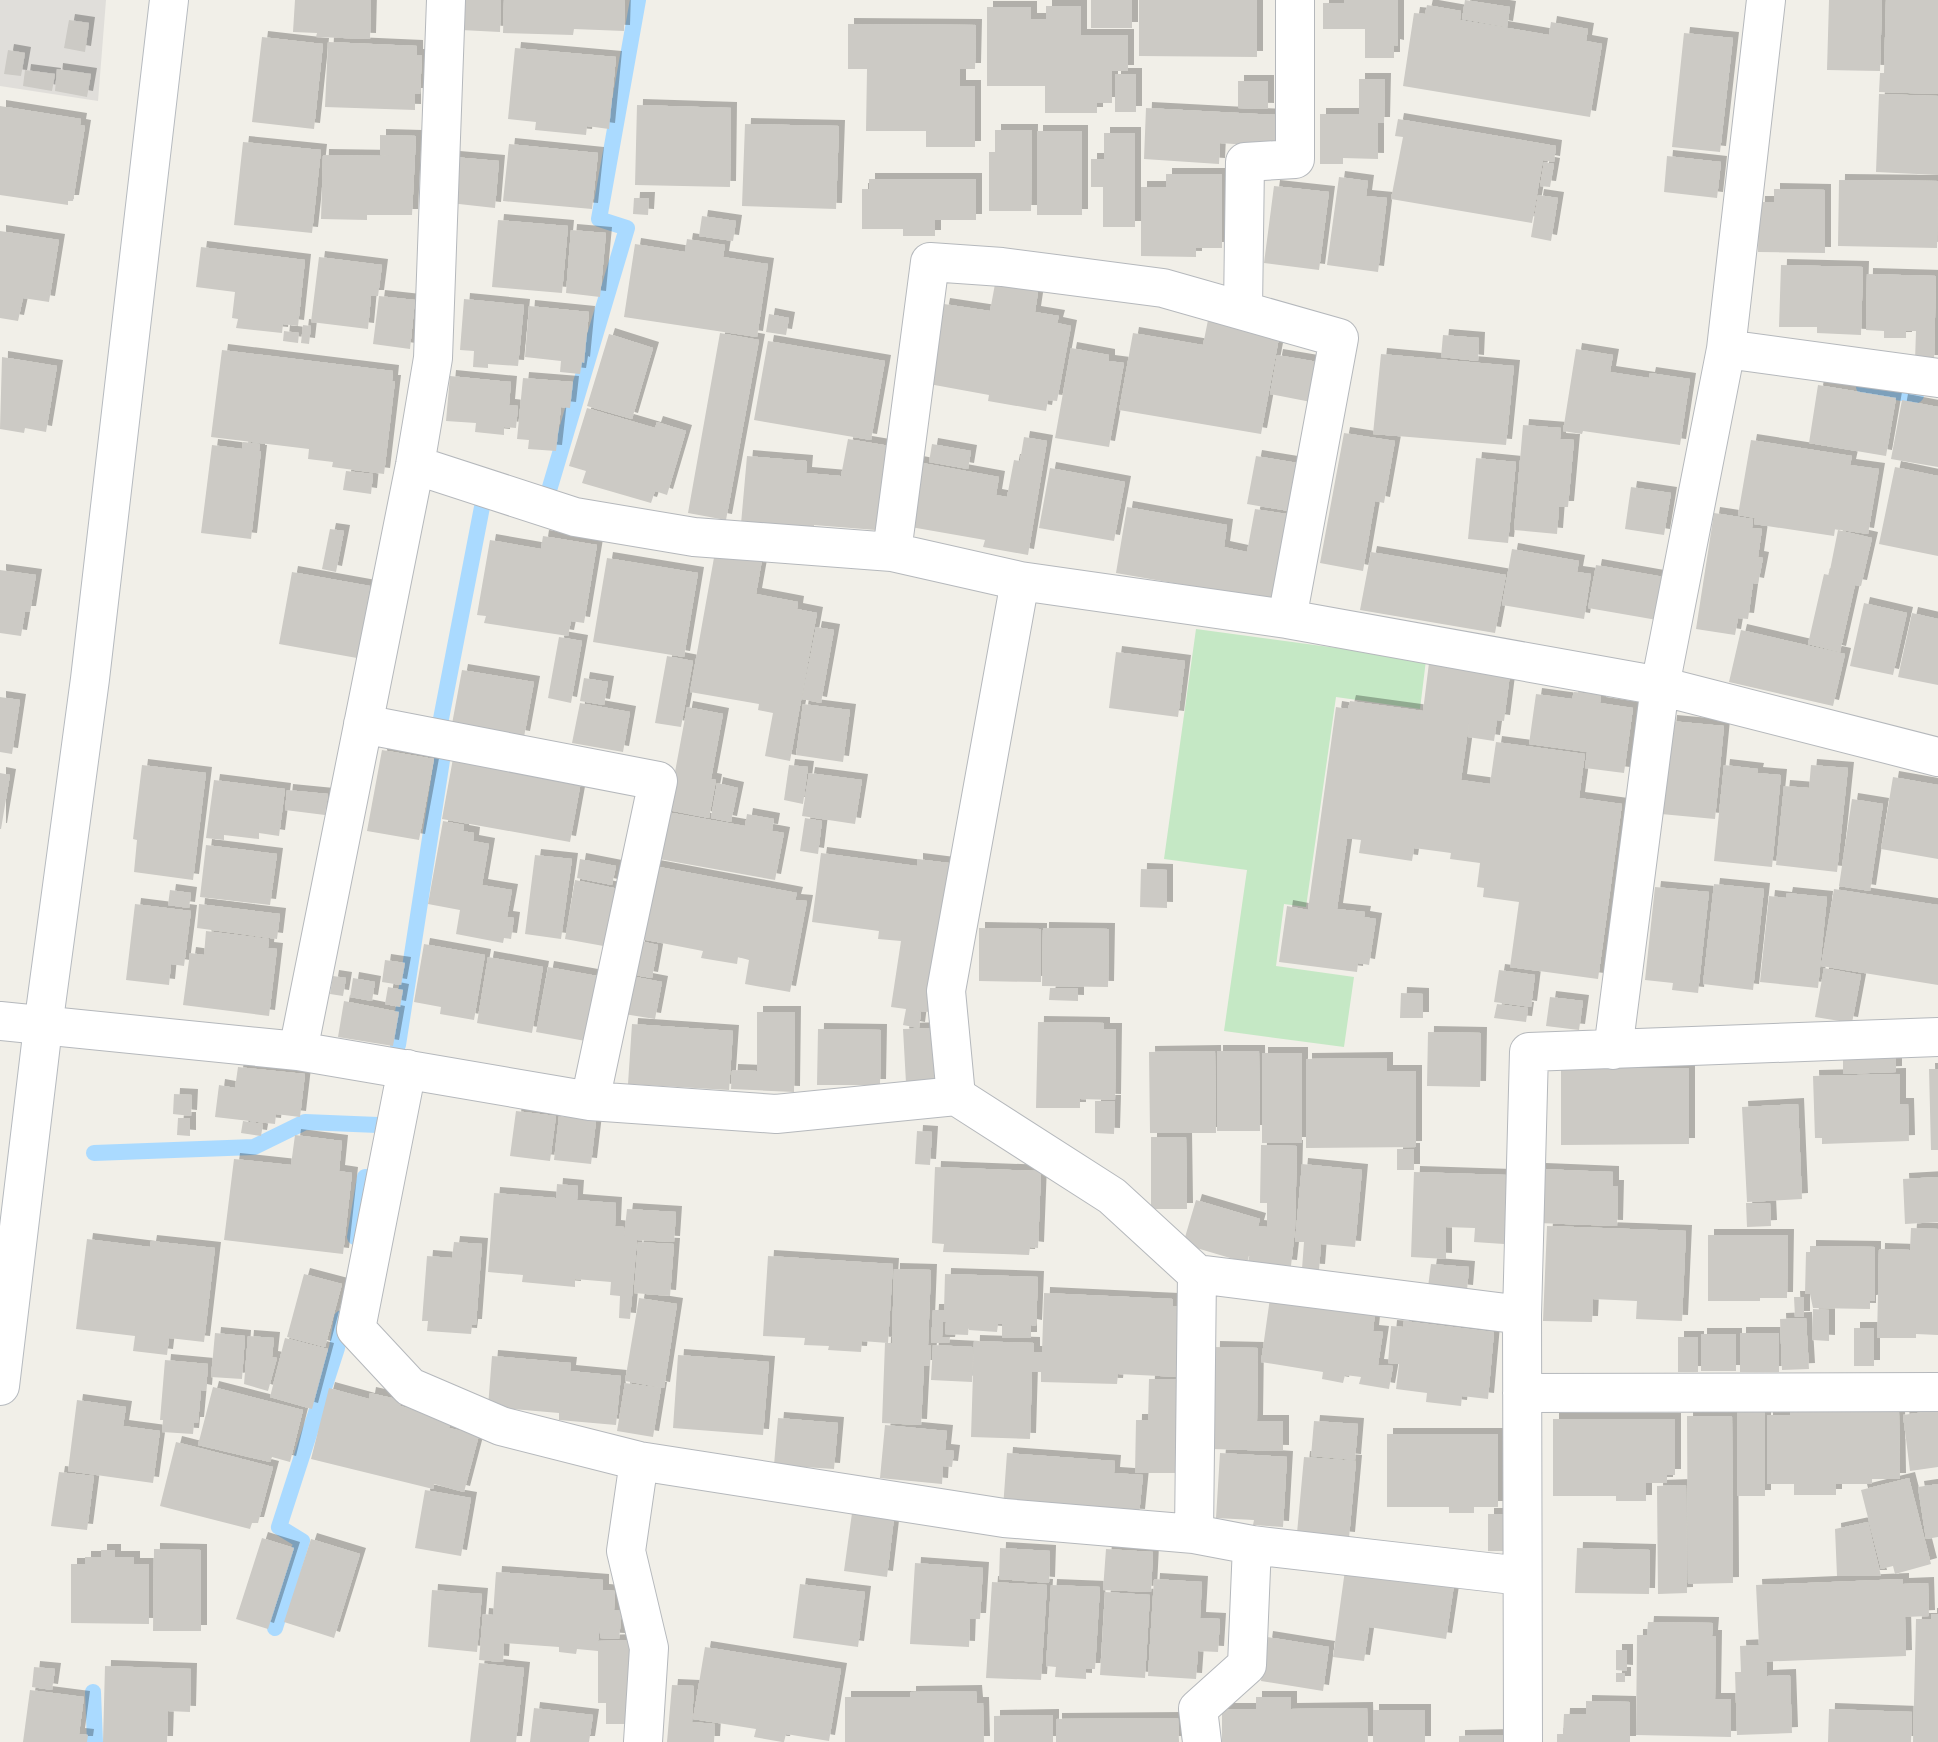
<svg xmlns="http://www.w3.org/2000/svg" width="1938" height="1742" viewBox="0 0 1938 1742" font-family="'Noto Sans',sans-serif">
<defs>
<filter id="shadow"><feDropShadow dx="6" dy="-6" stdDeviation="0" flood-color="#0004"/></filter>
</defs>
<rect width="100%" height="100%" fill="#f1efe8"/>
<path fill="#e0deda" d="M0,0H106L98,101L0,86Z"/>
<path fill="#c5e8c5" d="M1196,629L1426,660L1420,709L1336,697L1306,907L1284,904L1276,966L1354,977L1344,1047L1224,1031L1247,870L1164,859Z"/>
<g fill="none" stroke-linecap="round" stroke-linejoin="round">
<path stroke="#aadaff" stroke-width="16" d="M1864,387L1916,395
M550,487L627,228L599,219L638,0
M440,724L482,507
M398,1045L443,754
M94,1153L254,1147L305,1122L378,1125
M355,1237L365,1177
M275,1628L302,1541L279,1527L337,1348L342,1318
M93,1692L95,1742"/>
</g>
<path fill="#cccac5" filter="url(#shadow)" d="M295,0H371L370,39L316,37L317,33L293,32Z
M462,0H501L500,32L461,30Z
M504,0H625L624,31L574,29L573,35L503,33Z
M1091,0H1132V28H1091Z
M1139,0H1257V57L1139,56Z
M1344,0H1398V46L1394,45V58H1365V29H1323V3H1344Z
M1465,0L1510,7L1507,27L1462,19Z
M1829,0H1882L1880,71L1827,70Z
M1886,0H1938V94L1879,92L1880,73H1884Z
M1427,5L1461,11L1460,20L1549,35L1551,22L1588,29L1586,41L1602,44L1590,117L1403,86L1414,13L1425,14Z
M1046,6H1081V35H1128V71H1112V103H1097V113H1045V86H987V7H1031V19H1046Z
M69,20L89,23L85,52L64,48Z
M848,24L976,25L975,69H960V86H975V147H926V131H866L867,69H848Z
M1684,33L1733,38L1720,152L1672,147Z
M262,37L323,44L314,129L252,122Z
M328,42L417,46V55H422L420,94H415V110L325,107Z
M515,48L616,57L609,129L587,126L586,135L535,130L536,122L508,119Z
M8,50L25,53L21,76L4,74Z
M57,69L91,74L87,97L55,91Z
M25,70L55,74L52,91L23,86Z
M1115,74H1136V112H1115Z
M1359,79H1385L1384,123H1378V159L1343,158V164H1320V114H1359Z
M1238,81H1268V109L1238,108Z
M1879,94L1938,96V175L1876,172Z
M637,105L731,108L730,187L635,185Z
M0,106L81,119L80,125L85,126L73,201H68V205L0,195Z
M1146,108L1279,115L1277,147L1220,143L1219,164L1144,159Z
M1398,119L1556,146L1554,162L1543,160L1532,223L1391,199L1403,137L1395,136Z
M745,124L839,126L836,209L742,206Z
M995,130H1032L1031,211H989V152H995Z
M1037,131H1082V215H1037Z
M1104,133H1135V227H1103V187H1091V159H1104Z
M380,135L416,136L412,215H367V220L321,219L323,155L389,156L380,155Z
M243,142L321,150L312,233L234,225Z
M509,144L598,153L592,209L503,201Z
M1667,156L1721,162L1717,198L1664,192Z
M454,157L499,161L495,208L450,203Z
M1544,162L1554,164L1550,187L1540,186Z
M1166,174H1222V248H1196V257L1141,256V187H1166Z
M1339,177L1368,181L1366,196L1387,198L1378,272L1327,265Z
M869,179H976V220H935V236H903V229H862V189H869Z
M1839,180L1938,181L1937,248L1838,246Z
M1274,186L1329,192L1319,270L1264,263Z
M1774,189L1825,190V253L1758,252L1759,202H1774Z
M1538,195L1558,198L1551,241L1531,237Z
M634,198H649L648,215L633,214Z
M702,216L736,221L733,241L699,236Z
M498,220L568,226L562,293L492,287Z
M571,230L606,233L600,297L566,293Z
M0,231L59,240L49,302L23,298L18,321L0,318Z
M687,239L725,245L723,257L768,264L757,337L624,317L635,244L685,252Z
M201,247L305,260L298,326L283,324L282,333L236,328L238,319L232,318L235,292L196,287Z
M319,257L382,265L378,296H371L368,329L311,322Z
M1781,265L1863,267L1861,335L1817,333V327H1779Z
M1867,274L1936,276L1934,361H1915L1916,331H1906V338H1884V331L1866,330Z
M995,284L1038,292L1035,312L1059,316L1057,323L1071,326L1057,401L1048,400L1046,411L988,401L989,395L929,384L944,304L990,311Z
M379,296L415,300L410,349L373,344Z
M464,299L524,305L518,366L488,364V368L473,367L474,351L460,350Z
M529,306L589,312L584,363L582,362L580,374L560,372L561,361L525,357Z
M769,314L789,318L786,335L766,332Z
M1208,320L1248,327L1247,333L1279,338L1261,434L1119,410L1133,333L1203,345Z
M303,325L311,326L309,344L301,343Z
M284,331L299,333L298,343L283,341Z
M720,333L759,340L726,520L688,513Z
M609,334L653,348L632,419L587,406Z
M1443,335L1479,338L1478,361L1441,357Z
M768,341L885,361L871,440L754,420Z
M1071,348L1109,355V361L1124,363L1109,447L1055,438Z
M1576,349L1613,355L1610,372L1649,378L1650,373L1690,379L1680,445L1583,431L1582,434L1563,431Z
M222,350L393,371L392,381H395L384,474L332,467L333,462L308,459L309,449L211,437Z
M1381,354L1514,366L1506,445L1373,434Z
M1277,355L1318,362L1311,402L1270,394Z
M2,357L57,366L46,432L25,428L24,433L0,429Z
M450,376L511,382L509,405L518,406L516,428L504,427V435L475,432L476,423L446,421Z
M523,378L573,382L570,408L561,407L556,451L528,449L529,440L517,439Z
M1818,385L1896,398L1886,456L1809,443Z
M1902,400L1938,407V467L1891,459Z
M587,408L655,428L657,422L686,431L667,495L655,491L651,503L582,483L586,471L569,466Z
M1523,425L1561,428L1560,439L1574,440L1568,507H1559L1557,534L1514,530Z
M1344,433L1395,441L1384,503L1375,501L1363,571L1320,563Z
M1024,437L1047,441L1028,555L983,547L985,540L905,526L917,462L999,477L996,495L1007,497L1014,460L1020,461Z
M848,439L890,446L876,530L814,525V529L741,524L747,456L807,461L806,473L841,476Z
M1751,440L1852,456L1850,465L1879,469L1868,534L1835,529L1834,536L1754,524L1755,518L1738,515Z
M243,442L260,444L259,451H261L251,539L201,533L212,445L242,449Z
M932,444L971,451L968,469L929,462Z
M1256,456L1304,464L1295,512L1247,504Z
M1476,458L1516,462L1508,543L1468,539Z
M1895,467L1938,476V556L1879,544Z
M1050,468L1125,482L1114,541L1039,528Z
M346,471L373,474L371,494L343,490Z
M1631,487L1671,493L1664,535L1625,529Z
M1127,507L1227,525L1224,547L1247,552L1255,509L1293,515L1277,601L1116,573Z
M1714,513L1753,519L1752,528L1762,529L1758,557L1763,558L1758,584L1753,583L1748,619L1738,618L1735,635L1696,629Z
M330,529L344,531L336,572L322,569Z
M1838,530L1872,538L1861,586L1855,585L1840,652L1808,644L1824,574L1829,575Z
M543,536L597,545L584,623L571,621L568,636L484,623L486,616L477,615L490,540L541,549Z
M1512,549L1579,561L1577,572L1591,574L1584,619L1502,605Z
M715,552L762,560L756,594L798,602L797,609L817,613L790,761L765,756L773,713L758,710L759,704L690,692Z
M1371,552L1506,575L1495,633L1360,610Z
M607,558L698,573L684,657L593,642Z
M1596,565L1664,577L1657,620L1588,608Z
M0,570L36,575L30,612H25L21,636L0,633Z
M292,572L370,586L357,658L279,644Z
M1864,603L1907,613L1893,675L1850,666Z
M1912,613L1938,619V685L1898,677Z
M816,627L834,630L821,703L802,699Z
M1741,630L1845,654L1833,706L1729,682Z
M559,637L582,641L571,703L548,698Z
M1116,652L1185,661L1178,717L1109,708Z
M667,656L693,661L681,727L655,723Z
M1429,663L1510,674L1504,721L1497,720L1494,741L1468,737L1470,716L1461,780L1490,784L1496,742L1585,754L1579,798L1622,804L1598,979L1510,967L1519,902L1483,897L1484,888L1477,887L1480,863L1450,859L1451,853L1414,848L1412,861L1359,853L1361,840L1335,837L1347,839L1337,909L1365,912L1364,917L1376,919L1369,965L1358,963L1357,972L1279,962L1287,906L1308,910L1336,707L1348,709L1350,701L1423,711Z
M462,670L534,682L524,737L452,724Z
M584,678L608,682L604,705L580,701Z
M1574,692L1601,695L1600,703L1633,708L1624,773L1585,768L1587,752L1529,744L1536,694L1572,699Z
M0,697L20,700L12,754L0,752Z
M580,703L630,712L623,752L572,743Z
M803,704L850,710L843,762L796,755Z
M687,707L723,714L711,779L716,780L709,818L668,810Z
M1671,721L1724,726L1715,819L1661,814Z
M382,750L434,759L419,840L367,831Z
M454,753L582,776L570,842L442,819Z
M142,765L206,773L193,880L134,872L137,840L133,839Z
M789,765L808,767L803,804L784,800Z
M1724,765L1758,769L1757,773L1781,775L1772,867L1714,861Z
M1811,765L1848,768L1837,872L1776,865L1784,786L1809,788Z
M0,773L10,775L1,829H0Z
M809,773L862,780L855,824L802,816Z
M1893,777L1938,785V859L1881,849Z
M214,780L285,789L279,836L259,833V839L224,835V840L206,838Z
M717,783L738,788L731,822L711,818Z
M287,790L328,794L325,815L285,810Z
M1852,799L1883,804L1870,891L1839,886Z
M667,812L745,826L747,814L774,819L772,830L762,829L784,833L775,880L659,859Z
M805,818L822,821L818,854L800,851Z
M443,821L464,825L463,831L474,833L473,841L489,844L482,885L512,890L507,917L514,918L511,939L504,938L503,943L456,934L460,910L428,904Z
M206,845L277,854L270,905L200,897Z
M821,853L917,866V859L949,863L929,1012L911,1010L921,1012L919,1028L903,1025L906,1009L891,1007L901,941L878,939L879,931L812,922Z
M535,855L572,859L561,939L525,934Z
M580,859L616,866L612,885L577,878Z
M654,866L797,893L795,900L807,901L790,992L745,984L749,960L738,957L737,964L701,958L703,951L641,939Z
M1141,869L1167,870V908L1140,907Z
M575,880L619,889L609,947L565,939Z
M1714,884L1764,889L1753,990L1703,984Z
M1655,887L1709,892L1698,993L1672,990L1673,983L1645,980Z
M1834,889L1938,905V985L1821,966Z
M170,890L191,893L189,908L168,905Z
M1787,893L1827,897L1818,988L1760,982L1769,896L1786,898Z
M135,904L191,911L184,966L171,964L169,985L126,980Z
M199,904L280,914L277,939L197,928Z
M979,928L1041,929V982L979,981Z
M1043,928L1109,929L1108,987L1042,986Z
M206,931L269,939L268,948L277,949L269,1016L183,1005L190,953L204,955Z
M640,941L658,945L652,978L634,975Z
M424,944L485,955L474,1020L440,1014L441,1007L414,1002Z
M488,957L543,967L532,1033L477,1023Z
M385,960L405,963L401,985L382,982Z
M548,967L603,977L591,1042L536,1032Z
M1824,968L1861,975L1852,1023L1815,1017Z
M1499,970L1535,975L1531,1007L1494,1002Z
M333,976L346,978L343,996L330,994Z
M631,976L662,982L655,1019L624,1014Z
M353,978L375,982L372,1001L350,997Z
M388,987L403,990L400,1007L385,1004Z
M1050,988H1078V1001L1049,1000Z
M1401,993L1423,994V1018H1400Z
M1550,997L1583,1001L1579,1030L1546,1026Z
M344,1001L399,1012L393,1046L338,1037Z
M1497,1004L1528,1008L1526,1022L1494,1018Z
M757,1012H795L794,1092L731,1089L732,1070L757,1071Z
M1038,1022L1104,1023V1029H1116L1115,1100L1080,1099V1108H1036Z
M632,1024L733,1031L729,1090L628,1084Z
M941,1028L943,1081L906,1083L903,1029Z
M818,1029L881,1030L880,1085H817Z
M1428,1032L1481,1033L1480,1087L1427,1086Z
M1215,1051L1216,1133H1150L1149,1052Z
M1217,1051H1259L1260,1131H1217Z
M1262,1053H1302V1143H1262Z
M1387,1058V1071H1416V1147L1306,1148V1059Z
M1896,1058V1072L1843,1074V1060Z
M238,1067L305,1074L300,1117L276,1114L275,1124L215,1117L219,1085L235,1088Z
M1561,1068H1689V1144L1561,1145Z
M1929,1069H1938V1150H1931Z
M1900,1074V1104H1908L1909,1141L1822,1144V1138H1815L1813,1076Z
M174,1094L192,1095L191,1116L173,1114Z
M1095,1101H1115L1114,1134L1095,1133Z
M1798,1104L1802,1199L1747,1202L1742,1107Z
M516,1111L556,1116L550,1161L510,1156Z
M559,1116L596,1121L591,1164L554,1160Z
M178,1118H190V1136L177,1135Z
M243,1121L263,1124L261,1136L241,1133Z
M917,1131L932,1132L930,1165L915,1164Z
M295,1135L342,1141L339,1171L352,1173L343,1254L224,1240L234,1159L291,1165Z
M1151,1137H1186L1187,1209H1151Z
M1261,1145L1297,1146L1295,1229L1291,1266L1248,1262L1251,1248L1247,1263L1183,1244L1196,1200L1260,1219L1258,1226L1267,1227V1203H1260Z
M1397,1149H1414V1170H1397Z
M1302,1164L1362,1170L1355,1247L1321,1244L1319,1270L1302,1269L1304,1242H1295Z
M935,1167L1041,1171L1038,1248L1030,1247L1029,1255L943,1252L944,1244L932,1243Z
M1540,1169L1613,1172V1186H1618L1617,1226L1538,1223Z
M1414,1172L1506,1175L1504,1244L1474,1242L1475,1228L1446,1227V1259L1411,1257Z
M1938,1177V1222L1905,1224L1903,1179Z
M557,1184L578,1186L577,1200L616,1203L615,1226L624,1227V1236L627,1209L676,1212L674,1242L637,1240L630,1319L619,1318L620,1296L610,1295L611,1282L575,1279V1287L522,1282L523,1275L488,1272L494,1193L556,1198Z
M1746,1203H1770L1771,1226L1747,1227Z
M1547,1226L1686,1231L1682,1321L1636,1319L1637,1301L1593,1299L1592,1322L1543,1321Z
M1911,1228L1938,1229V1335L1916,1334V1338H1877L1879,1249L1910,1250Z
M1708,1235H1788L1787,1298H1760V1301H1708Z
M87,1239L150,1247L151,1241L215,1248L204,1342L169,1338L167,1355L133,1351L135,1336L76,1329Z
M454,1242L482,1244L476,1325H472L471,1334L427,1331L428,1321H422L427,1256L452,1258Z
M638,1242L674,1244L670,1296L634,1293Z
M1810,1246L1875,1247V1301H1870V1309L1813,1308L1810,1294H1805L1806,1252H1810Z
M768,1256L893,1264L888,1343L862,1341L861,1352L828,1350L829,1346L804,1345L805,1338L763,1336Z
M1431,1264L1469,1267L1467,1291L1428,1287Z
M894,1269L931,1270L928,1345H931L930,1366H924L921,1425L882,1423L885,1343H892Z
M304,1274L342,1284L325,1347L287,1337Z
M945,1274L1038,1277L1036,1326L1031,1325V1338H1002V1324H998L997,1332L969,1330V1322L968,1335L945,1334L946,1322H943L942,1337H950L949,1343H931L933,1310H944Z
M1044,1293L1173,1299V1306L1184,1307L1181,1377L1118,1374L1117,1384L1041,1382V1372H1032L1030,1439L971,1437L974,1341L1034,1343V1352H1042Z
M1794,1297H1804V1317H1795Z
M639,1298L677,1304L664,1388L625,1381Z
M1270,1298L1375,1313L1373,1331L1383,1332L1378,1365L1393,1366L1389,1389L1359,1384L1361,1377L1345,1375L1343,1383L1322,1379L1323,1372L1261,1362Z
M1813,1309L1829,1310V1341L1812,1340Z
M1804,1318H1806L1809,1369L1782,1370L1780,1319Z
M1404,1321L1494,1332L1488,1399L1462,1396L1461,1406L1426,1402L1427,1393L1396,1389L1399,1364L1388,1363L1391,1326L1403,1327Z
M1854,1328H1874V1366H1854Z
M215,1333L245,1336L242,1379L211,1377Z
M1740,1333H1779V1372H1740Z
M1701,1334H1736V1371H1701Z
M248,1336L274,1338L272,1357L277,1358L268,1391L244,1384Z
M1678,1337H1698V1372H1678Z
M285,1338L328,1349L312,1409L270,1397Z
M933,1345L973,1347L972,1382L931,1380Z
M1214,1347L1258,1348L1257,1421H1283V1451L1212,1449Z
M678,1355L769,1362L763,1435L673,1428Z
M492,1356L571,1363L570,1371L621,1376L616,1425L559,1420V1413L488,1407Z
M165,1360L208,1364L206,1391L201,1390L198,1423H194L193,1434L162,1432L163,1420H160Z
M1149,1379H1182L1180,1473H1135L1136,1420H1148Z
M625,1383L661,1388L653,1437L617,1431Z
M213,1387L303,1410L290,1462L272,1457L270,1462L198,1445Z
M329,1388L369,1399L370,1393L401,1400L400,1406L451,1419L449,1428L479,1435L464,1492L434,1484L433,1489L311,1459Z
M77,1400L126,1407L123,1426L160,1431L153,1483L68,1471Z
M1790,1405L1899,1412L1900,1479H1872V1484H1836V1495H1794V1484H1767V1415H1790Z
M1765,1410V1496H1737V1411Z
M1938,1410V1467L1910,1471L1903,1415Z
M1687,1416H1732L1733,1583L1688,1584Z
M778,1418L838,1423L834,1469L774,1465Z
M1553,1419H1675V1475H1667V1483H1646V1501H1616V1496H1553Z
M1314,1421L1358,1424L1355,1460L1311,1456Z
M885,1425L947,1431L945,1450L954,1451L952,1467L943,1466L942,1484L880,1478Z
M1387,1434H1498V1507H1474V1513H1449V1507H1387Z
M176,1442L273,1467L258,1523H252L250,1529L160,1506Z
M1007,1453L1115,1461L1114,1473L1143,1475L1139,1515L1003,1508Z
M1220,1453L1287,1457L1283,1527L1253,1525L1254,1520L1216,1518Z
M1304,1457L1356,1461L1349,1538L1297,1533Z
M59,1472L94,1476L87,1530L51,1526Z
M1909,1478L1931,1564L1895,1574L1893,1566L1881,1569L1861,1490Z
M1938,1484V1537L1926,1539L1918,1487Z
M1686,1485L1687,1593L1658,1594L1657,1486Z
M425,1490L471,1498L461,1556L415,1548Z
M852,1513L894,1518L887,1577L844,1571Z
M1488,1514H1503V1551H1488Z
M1868,1522L1881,1576H1837L1835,1529Z
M262,1538L294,1548L268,1629L236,1619Z
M311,1539L360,1554L334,1638L284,1622Z
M1000,1548L1050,1551L1049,1583L999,1579Z
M1577,1548L1650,1550L1649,1594L1575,1593Z
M154,1549L201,1550V1631H153Z
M1106,1549L1153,1552L1151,1592L1103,1590Z
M101,1550H115V1557H134V1564H149V1624L71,1623V1564H85V1557H101Z
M915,1563L983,1568L980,1619H970L969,1647L910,1644Z
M1345,1570L1454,1585L1446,1639L1369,1627L1364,1661L1333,1657Z
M496,1572L603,1580V1590L615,1591L614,1610H622L619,1639L600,1638V1626L598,1641L632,1640L633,1724H606V1703H598V1651L577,1649L576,1654L559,1652V1647L504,1643L503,1662L479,1660L483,1614L493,1615Z
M1154,1579L1202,1582L1200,1618L1220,1619L1218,1652L1198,1651L1196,1679L1148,1676Z
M1903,1579V1584L1928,1583L1929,1616L1905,1617L1906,1656L1757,1662L1767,1663V1676L1790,1675L1792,1733L1737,1735L1735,1672H1741L1740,1646L1759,1645L1756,1585Z
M992,1582L1047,1585L1041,1680L986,1678Z
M800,1584L865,1592L858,1647L793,1638Z
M1051,1585L1100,1587L1095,1669H1086V1679L1055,1677L1056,1667L1046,1666Z
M432,1590L482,1594L477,1652L428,1647Z
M1105,1592L1150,1595L1145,1678L1100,1675Z
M1931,1614H1938V1742H1913L1916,1619H1931Z
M1648,1622L1713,1623L1712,1636H1716L1715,1699H1731V1737L1636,1735L1637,1635H1647Z
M1267,1637L1329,1647L1323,1691L1261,1681Z
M705,1647L841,1669L829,1741L786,1734L784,1742H782L754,1737L756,1729L693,1719Z
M1616,1650H1627V1671L1616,1670Z
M479,1663L524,1668L516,1742H470Z
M105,1666L191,1669L190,1712L168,1711L167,1742H103Z
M34,1667L55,1669L52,1690L32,1687Z
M1616,1673H1625V1682H1616Z
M672,1685L694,1686L692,1722L715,1724L714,1742H667Z
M30,1690L84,1697L79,1734L88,1735L87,1742H23Z
M976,1691L977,1703H983L984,1742H845V1697H910V1692Z
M1256,1697H1291V1709L1367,1708L1368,1742H1222V1709H1256Z
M1586,1701L1630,1702V1742H1557V1734H1563L1564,1714H1586Z
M534,1708L593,1715L589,1742H530Z
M1829,1709L1912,1712L1911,1742H1828Z
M1373,1710H1425V1742H1373Z
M1053,1715V1742H994V1716Z
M1178,1718L1179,1742H1056V1719Z
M1507,1735V1742H1459V1736Z"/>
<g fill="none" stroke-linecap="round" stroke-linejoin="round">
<defs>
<path id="street" d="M1243,310L1245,162L1295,159V0
M1726,349L1938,378
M415,465L575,517L694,537L892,552L1020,581L1287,619L1660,686L1938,757
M892,552L930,262L1002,267L1163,288L1339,338L1287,619
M363,724L658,781L590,1101
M0,1021L298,1051L590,1101L776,1114L956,1096L1112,1196L1197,1274L1522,1315
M1613,1050L1660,686L1726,349L1766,0
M298,1051L415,465L433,358L446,0
M407,1069L356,1329L410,1387L501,1426L639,1461L1004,1518L1194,1534L1252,1545L1522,1576
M956,1096L946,991L1020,581
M1522,1393L1938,1392
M639,1461L626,1551L649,1648L643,1742
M1194,1534L1197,1274
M1202,1742L1198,1709L1247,1665L1252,1545
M1523,1742L1522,1315L1529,1052L1938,1037"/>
<path id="secondary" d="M0,1386L43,1027L90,679L169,0"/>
</defs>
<use href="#street" stroke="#b5b8bc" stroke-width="40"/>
<use href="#secondary" stroke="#b6babf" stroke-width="40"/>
<use href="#street" stroke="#fff" stroke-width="38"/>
<use href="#secondary" stroke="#fff" stroke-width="38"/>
</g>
</svg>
